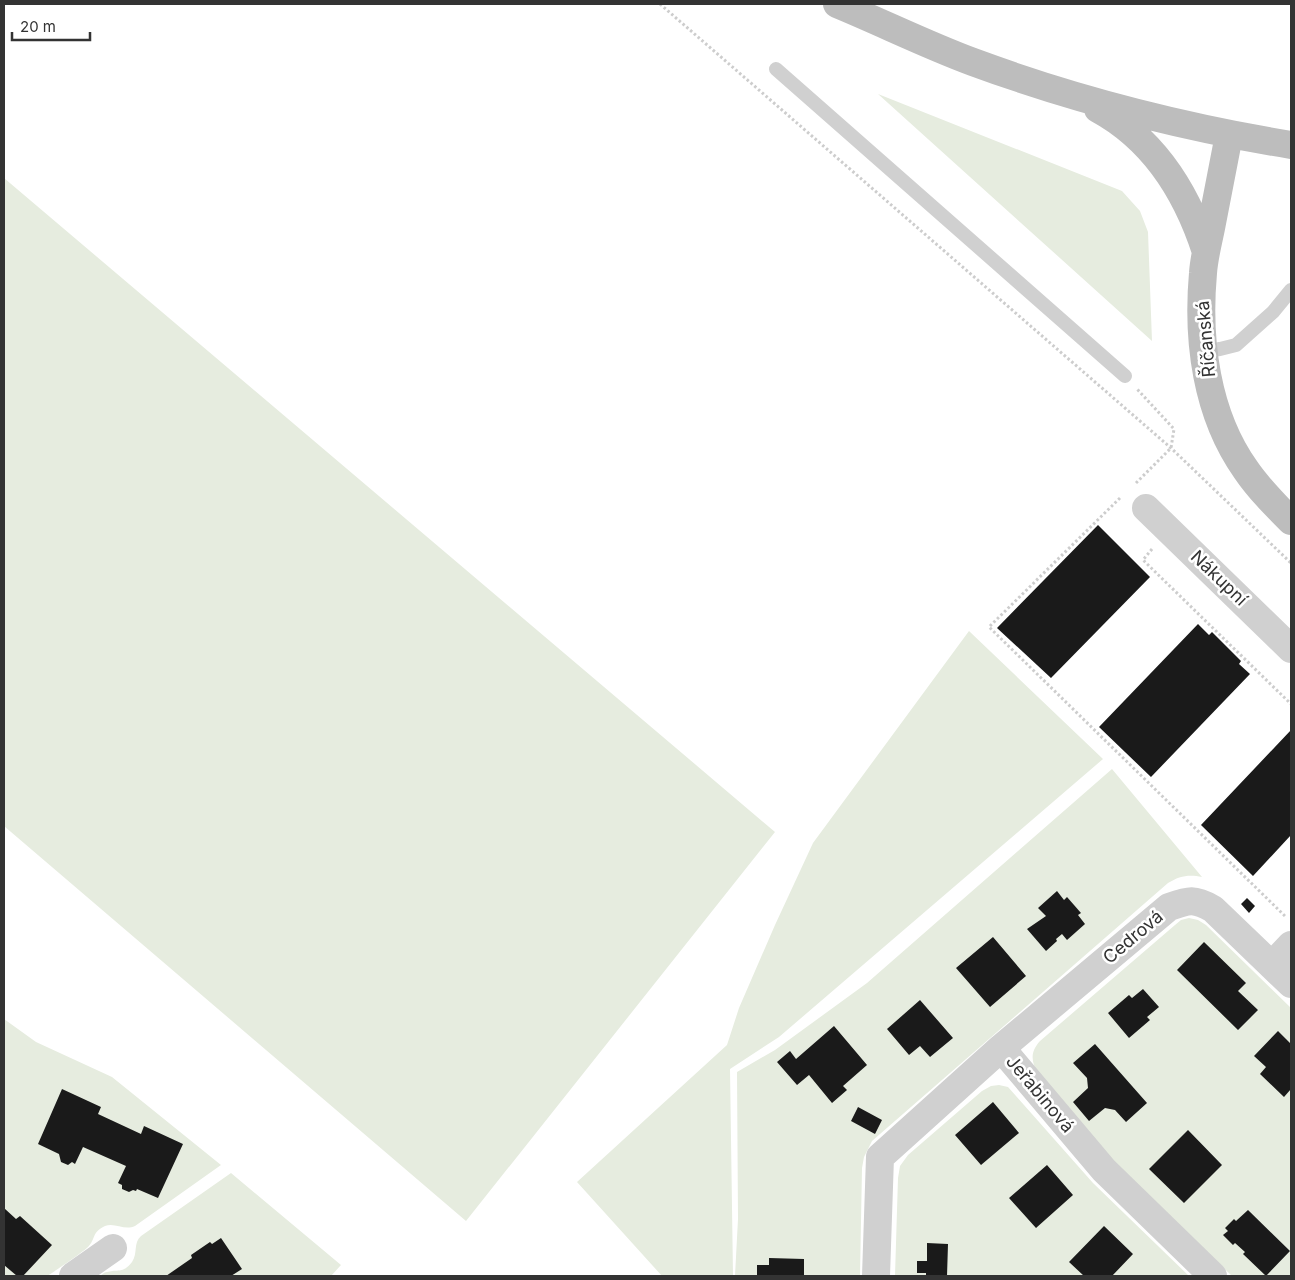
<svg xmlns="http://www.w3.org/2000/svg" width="1295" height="1280" viewBox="0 0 1295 1280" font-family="Inter,sans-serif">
<rect width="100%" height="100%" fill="#fff"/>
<path fill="#e6ecdf" d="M878,94L1122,191L1140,211L1148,232L1152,341Z
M4,178L775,832L466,1221L4,826Z
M969,631L1103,759L779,1037L730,1069L733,1276H662L577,1182L727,1045L739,1008L775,925L813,843Z
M1112,769L1202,877C1189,874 1179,876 1168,883L872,1141L864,1157L862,1168L860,1276H735L738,1219L737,1072L775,1050L867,983Z
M1189,918L1198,920L1206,925L1291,1008V1276H1232L1116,1164L1038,1074C1031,1061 1030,1052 1040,1041L1175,925L1181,920Z
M4,1019L36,1042L112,1077L221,1165L135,1226C124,1231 115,1222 105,1226C91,1233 96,1239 88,1247C83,1252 54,1272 47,1276C40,1278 13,1276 4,1276Z
M999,1085L1008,1087L1093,1183L1189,1276H895L898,1178L900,1166L908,1155L982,1091L991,1086Z
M231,1173L341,1265L331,1276H100C102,1275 104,1272 107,1272C117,1269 123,1274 132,1262C138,1253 133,1243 141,1236Z"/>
<path fill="#1a1a1a" d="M1098,525L1150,577L1051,678L997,628Z
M1198,624L1209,635L1212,632L1241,661L1239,664L1250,674L1151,777L1099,727Z
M1291,730V835L1253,876L1201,825Z
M1057,891L1064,900L1067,897L1081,913L1078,915L1085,924L1067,940L1062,934L1056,939L1057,941L1046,951L1027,929L1046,916L1038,908Z
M1247,898L1255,906L1249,913L1241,904Z
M993,937L1026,976L990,1007L956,968Z
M1204,942L1246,983L1238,991L1258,1010L1238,1030L1177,970Z
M1143,989L1159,1007L1147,1017L1150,1020L1129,1038L1108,1013L1129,995L1132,998Z
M920,1000L953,1038L930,1057L920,1046L909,1055L887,1029Z
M834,1026L867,1065L843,1086L847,1090L832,1103L809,1075L797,1085L777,1062L790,1051L796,1059Z
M1278,1031L1291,1044V1089L1284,1097L1260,1074L1266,1067L1254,1056Z
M1095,1044L1147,1103L1126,1122L1115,1110L1105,1108L1089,1121L1073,1102L1088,1088L1087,1078L1073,1063Z
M62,1089L101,1107L98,1114L141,1134L144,1126L183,1144L158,1198L137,1189L136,1191L133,1190L129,1192L122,1189V1185L118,1183L126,1166L83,1147L75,1164L72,1162L68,1165L61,1162L59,1154L38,1144Z
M993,1102L1019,1133L981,1165L955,1135Z
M858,1107L882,1120L875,1134L851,1121Z
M1188,1130L1222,1165L1184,1203L1149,1169Z
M1047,1165L1073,1195L1036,1228L1009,1198Z
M4,1208L16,1219L20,1216L52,1245L23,1276H17L4,1265Z
M1248,1210L1290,1251L1266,1276L1243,1254L1245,1252L1235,1243L1233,1245L1223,1235L1228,1231L1225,1228L1234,1219L1236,1221Z
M1104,1226L1133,1254L1112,1276H1084L1069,1262Z
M221,1238L242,1269L231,1276H166L192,1258L191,1255L210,1242L212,1244Z
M927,1243L948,1244L947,1276H926V1273H917V1261H927Z
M769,1258L804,1259V1276H757V1265H769Z"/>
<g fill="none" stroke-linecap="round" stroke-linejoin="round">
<path stroke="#cdcdcd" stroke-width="3" stroke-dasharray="2.5 2.5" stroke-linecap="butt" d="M660,4L1171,448L1291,563
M1136,483L1171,448L1174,429L1137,389
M1120,498L989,627L1286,917
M1152,549L1143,560L1291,704"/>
<path stroke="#d0d0d0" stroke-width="14" d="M776,69L1125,376
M1204,351L1220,349L1236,345L1273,312L1291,290"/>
<path stroke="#d0d0d0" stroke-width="28" d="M1146,508L1291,649
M1272,965L1291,945
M1001,1048L1104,1170L1213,1276
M73,1276L113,1248
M876,1276L880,1157L1001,1048L1169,907C1189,900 1194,898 1213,909L1291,984"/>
<path stroke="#bdbdbd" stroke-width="28" d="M837,4C883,23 927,45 973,62C1076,100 1183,127 1291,145
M1098,109C1155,140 1187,193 1206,252
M1229,135C1223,166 1217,197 1211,228C1208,243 1204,258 1203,273C1197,340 1206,414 1246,470C1259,489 1275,505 1291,521"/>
</g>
<g text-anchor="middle" stroke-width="5" stroke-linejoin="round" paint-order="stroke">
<g font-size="18" fill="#333" stroke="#fff">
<text transform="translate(1206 339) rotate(-95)" y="6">Říčanská</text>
<text transform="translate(1219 578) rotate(44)" y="6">Nákupní</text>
<text transform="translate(1133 937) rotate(-40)" y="6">Cedrová</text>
<text transform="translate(1040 1094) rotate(50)" y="6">Jeřabinová</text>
</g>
</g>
<rect width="1295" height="1280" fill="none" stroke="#333333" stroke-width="10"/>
<path d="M12 32v8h78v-8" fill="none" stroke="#333333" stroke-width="2.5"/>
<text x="20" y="32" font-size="15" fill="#333333" stroke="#ffffff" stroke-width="4" paint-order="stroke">20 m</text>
</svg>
